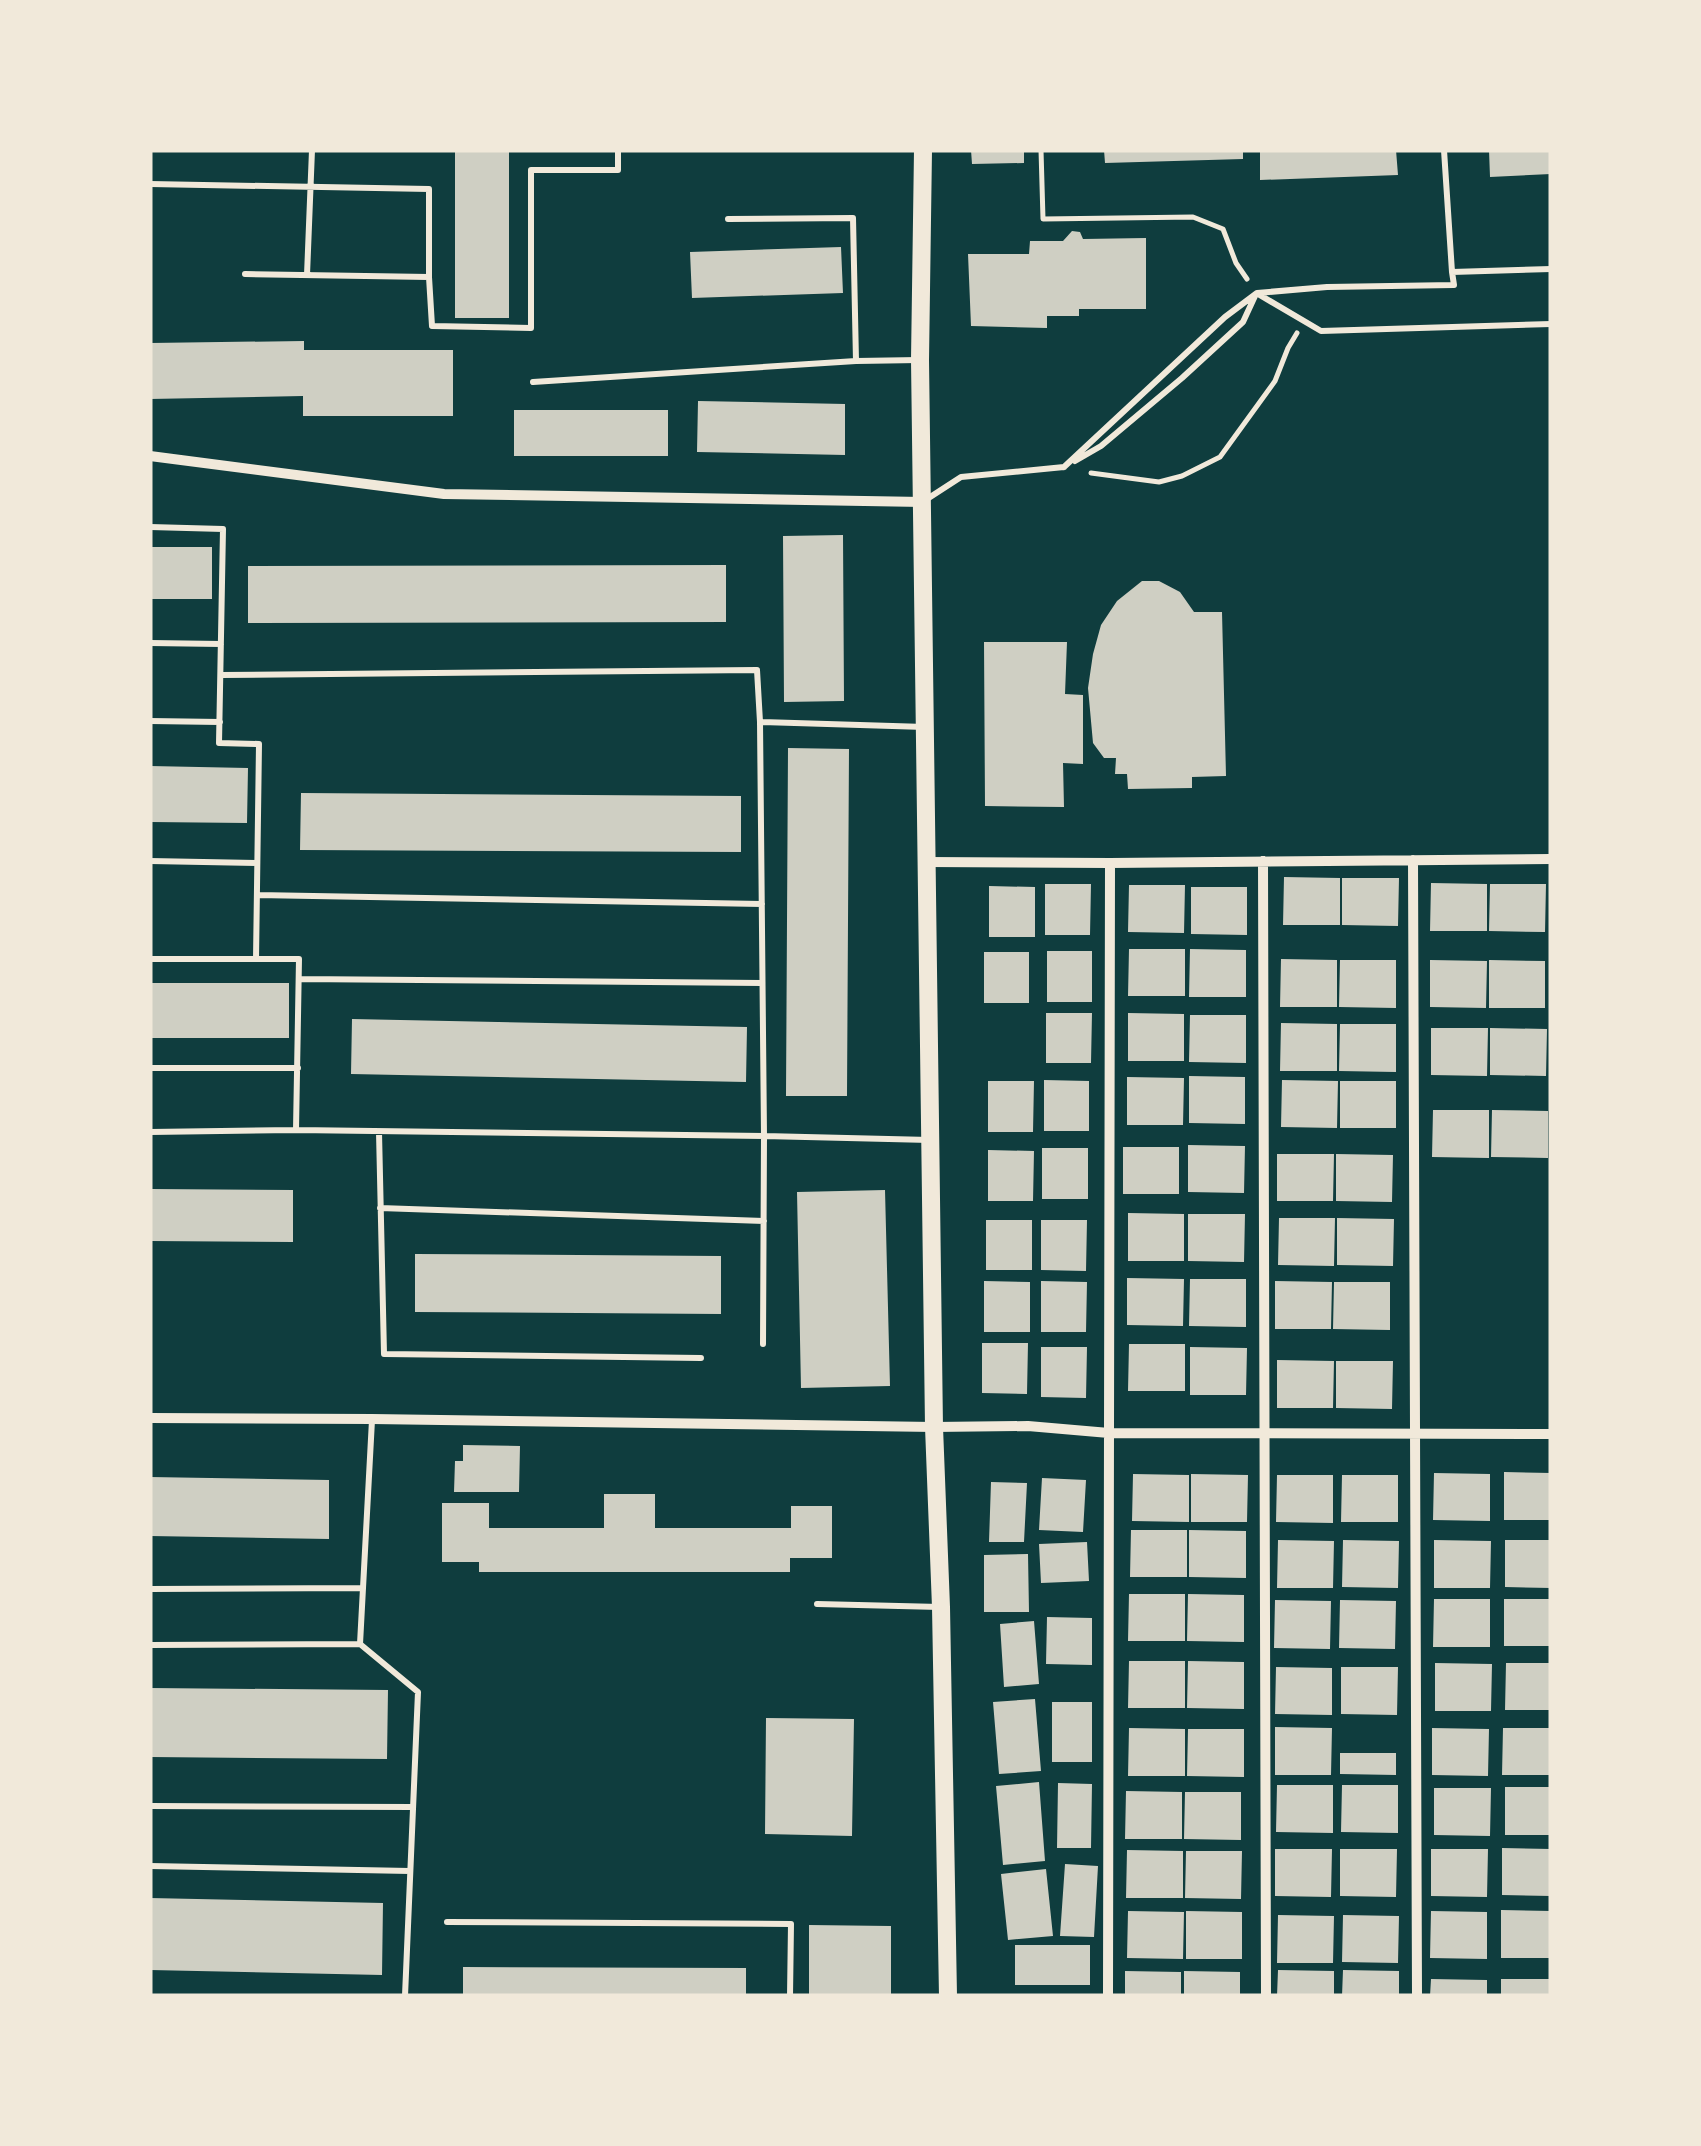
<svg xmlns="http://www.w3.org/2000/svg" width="1701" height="2146" viewBox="0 0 1701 2146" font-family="'PT Serif',serif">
<rect width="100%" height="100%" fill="#0f3d3e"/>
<path fill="#cfcfc3" d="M455,150H509V318H455Z
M971,150H1024V163L972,164Z
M1104,150H1243V159L1105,163Z
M1260,150H1396L1398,175L1260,180Z
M1489,150H1551V174L1490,177Z
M1072,231L1080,232L1083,239L1146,238V309H1079V316H1047V328L971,326L968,254H1029L1030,241H1063Z
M841,247L843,293L692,298L690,252Z
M304,341V350H453V416H303V396L150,399V343Z
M698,401L845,404V455L697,452Z
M514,410H668V456H514Z
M843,535L844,701L784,702L783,536Z
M150,547H212V599H150Z
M726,565V622L248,623V566Z
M1142,581H1159L1180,592L1194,612H1222L1226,776L1192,777V788L1128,789L1127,774H1115L1116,758H1104L1093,743L1088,688L1093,654L1101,625L1117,601Z
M984,642H1067L1065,694L1083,695V764L1063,763L1064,807L985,806Z
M788,748L849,749L847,1096H786Z
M150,766L248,768L247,823L150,822Z
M301,793L741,796V852L300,850Z
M1284,877L1340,878V925H1283Z
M1342,878H1399L1398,926L1342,925Z
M1431,883L1487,884V931H1430Z
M1045,884H1091L1090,935H1045Z
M1490,884H1546L1545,932L1489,931Z
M1129,885H1185L1184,933L1128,932Z
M989,886L1035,887V937H989Z
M1191,887H1247V935L1191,934Z
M1129,949H1185V996H1128Z
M1190,949L1246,950V997H1189Z
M1047,951H1092V1002H1047Z
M984,952H1029V1003H984Z
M1281,959L1337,960V1007H1280Z
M1340,960H1396V1008L1339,1007Z
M1430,960L1487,961L1486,1008L1430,1007Z
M1489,960L1545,961V1008H1489Z
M150,983H289V1038H150Z
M1046,1013H1092L1091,1063H1046Z
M1128,1013L1184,1014V1061H1128Z
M1190,1015H1246V1063L1189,1062Z
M352,1019L747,1027L746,1082L351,1074Z
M1281,1023L1337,1024V1071H1280Z
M1340,1024H1396V1072L1339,1071Z
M1431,1028H1488L1487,1076L1431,1075Z
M1490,1028L1547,1029L1546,1076L1490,1075Z
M1189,1076L1245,1077V1124L1189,1123Z
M1127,1077L1184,1078L1183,1125H1127Z
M1044,1080L1089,1081V1131H1044Z
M1282,1080L1338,1081L1337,1128L1281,1127Z
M988,1081H1034L1033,1132H988Z
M1340,1081H1396V1128H1340Z
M1433,1110H1489V1158L1432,1157Z
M1492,1110L1548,1111V1158L1491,1157Z
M1188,1145L1245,1146L1244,1193L1188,1192Z
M1123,1147H1179V1194H1123Z
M1042,1148H1088V1199H1042Z
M988,1150L1034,1151L1033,1201H988Z
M1277,1154H1334L1333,1201H1277Z
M1336,1154L1393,1155L1392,1202L1336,1201Z
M150,1189L293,1190V1242L150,1241Z
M885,1190L890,1386L801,1388L797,1192Z
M1128,1213L1184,1214V1261H1128Z
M1188,1214H1245L1244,1262L1188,1261Z
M1279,1218H1335L1334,1266L1278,1265Z
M1337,1218L1394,1219L1393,1266L1337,1265Z
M986,1220H1032V1270H986Z
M1041,1220H1087L1086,1271L1041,1270Z
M415,1254L721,1256V1314L415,1312Z
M1127,1278L1184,1279L1183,1326L1127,1325Z
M1190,1279H1246V1327L1189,1326Z
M984,1281L1030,1282V1332H984Z
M1041,1281L1087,1282L1086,1332H1041Z
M1275,1281L1332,1282L1331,1329H1275Z
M1334,1282H1390V1330L1333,1329Z
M982,1343H1028L1027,1394L982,1393Z
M1129,1344H1185V1391H1128Z
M1041,1347H1087L1086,1398L1041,1397Z
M1190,1347L1247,1348L1246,1395H1190Z
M1277,1360L1334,1361L1333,1408H1277Z
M1336,1361H1393L1392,1409L1336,1408Z
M463,1445L520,1446L519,1492H454L455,1461H463Z
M1504,1472L1551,1473V1520H1504Z
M1434,1473L1490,1474V1521L1433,1520Z
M1133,1474L1189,1475V1522L1132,1521Z
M1191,1474L1248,1475L1247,1522H1191Z
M1277,1475H1333V1523L1276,1522Z
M1342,1475H1398V1522H1341Z
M150,1477L329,1480V1539L150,1536Z
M1042,1478L1086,1480L1083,1532L1039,1530Z
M991,1482L1027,1483L1024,1542H989Z
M604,1494H655V1528H791V1506H832V1558H790V1572H479V1562H442V1503H489V1528H604Z
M1131,1530H1187V1577H1130Z
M1189,1530L1246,1531V1578L1189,1577Z
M1278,1540L1334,1541L1333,1588H1277Z
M1343,1540L1399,1541L1398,1588L1342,1587Z
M1434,1540L1491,1541L1490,1588H1434Z
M1505,1540H1551V1588L1505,1587Z
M1087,1542L1089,1581L1041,1583L1039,1544Z
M1028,1554L1029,1612H984V1555Z
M1129,1594H1185V1641H1128Z
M1188,1594L1244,1595V1642L1187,1641Z
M1434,1599H1490V1647H1433Z
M1504,1599H1551V1646H1504Z
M1275,1600L1331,1601L1330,1649L1274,1648Z
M1340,1600L1396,1601L1395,1649L1339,1648Z
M1047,1617L1092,1618V1665L1046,1664Z
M1034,1621L1039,1684L1004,1687L1000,1624Z
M1129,1661H1185V1708H1128Z
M1188,1661L1244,1662V1709L1187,1708Z
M1435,1663L1492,1664L1491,1711H1435Z
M1506,1663H1551V1710H1505Z
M1276,1667L1332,1668V1715L1275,1714Z
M1341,1667H1398L1397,1715L1341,1714Z
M150,1688L388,1690L387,1759L150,1757Z
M1035,1699L1041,1771L999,1774L993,1702Z
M1052,1702H1092V1762H1052Z
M766,1718L854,1719L852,1836L765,1834Z
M1275,1727L1332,1728L1331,1775H1275Z
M1129,1728L1185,1729V1776H1128Z
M1432,1728L1489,1729L1488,1776L1432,1775Z
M1503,1728H1551V1775H1502Z
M1188,1729H1244V1777L1187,1776Z
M1340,1753H1396V1775L1340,1774Z
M1039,1782L1045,1861L1003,1865L996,1786Z
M1058,1783L1092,1784L1091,1848H1057Z
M1277,1785H1333V1833L1276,1832Z
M1342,1785H1398V1833L1341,1832Z
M1505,1787H1551V1835H1505Z
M1434,1788H1491L1490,1836L1434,1835Z
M1126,1791L1182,1792V1839H1125Z
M1185,1792H1241V1840L1184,1839Z
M1502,1848L1551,1849V1896L1502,1895Z
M1275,1849H1332L1331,1897L1275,1896Z
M1340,1849H1397L1396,1897L1340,1896Z
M1431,1849H1488L1487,1897L1431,1896Z
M1127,1850L1183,1851V1898H1126Z
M1186,1851H1242L1241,1899L1185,1898Z
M1065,1864L1098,1866L1094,1937L1060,1936Z
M1046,1869L1053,1936L1008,1940L1001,1874Z
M150,1898L383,1903L382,1975L150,1970Z
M1501,1910L1551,1911V1958H1501Z
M1128,1911L1184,1912L1183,1959L1127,1958Z
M1186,1911L1242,1912V1959H1186Z
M1431,1911L1487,1912V1959L1430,1958Z
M1278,1915L1334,1916L1333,1963H1277Z
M1343,1915L1399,1916L1398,1963L1342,1962Z
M809,1925L891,1926V1996H809Z
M1015,1945H1090V1985H1015Z
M463,1967L746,1968V1996H463Z
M1278,1970L1334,1971V1996H1277Z
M1343,1970L1399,1971V1996H1342Z
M1125,1971L1181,1972V1996H1125Z
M1184,1971L1240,1972V1996H1184Z
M1431,1979L1487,1980V1996H1430Z
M1501,1979H1551V1996H1501Z"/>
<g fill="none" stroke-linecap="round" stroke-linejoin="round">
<path stroke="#f1e9da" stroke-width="5" d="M1041,150L1043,219L1193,217L1223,229L1236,263L1247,279
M1091,473L1159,482L1182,476L1220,457L1275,381L1288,348L1297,333"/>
<path stroke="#f1e9da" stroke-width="6" d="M1444,150L1452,272
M150,184L429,189V277L245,274
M728,219L853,218L856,361
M307,275L312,150
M429,277L432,326L531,328V170H618V150
M1258,294L1321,331L1551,324
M533,382L856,361L919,360
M1075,461L1101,446L1182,378L1243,322L1255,296
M1064,467L1225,317L1257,293L1327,287L1454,285L1452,272L1551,269
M924,501L961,477L1064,467
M150,527L223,529L219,743L259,744L256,959H299L296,1130L764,1136L930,1140
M150,643L221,644
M221,675L757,670L760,722
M150,721L220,722
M150,861L257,863
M257,895L762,904
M150,959H256
M299,979L762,983
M150,1068H298
M150,1132L296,1130
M379,1132L384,1354L701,1358
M380,1208L764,1221
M763,1344L764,1136L760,722L925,727
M372,1420L360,1644L418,1692L405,1996
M150,1589L363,1588
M817,1604L940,1607
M150,1645L360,1644
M150,1806L413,1807
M150,1866L410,1871
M447,1922L791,1924L790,1996"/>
<path stroke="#f1e9da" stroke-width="10" d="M150,456L444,494L923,502
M1413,860L1417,1996
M1263,861L1266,1996
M927,862L1110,863L1551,859
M150,1418L372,1419L934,1427L1028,1426L1109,1433L1551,1434
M1108,1996L1110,863"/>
<path stroke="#f1e9da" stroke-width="18" d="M923,150L920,360L934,1427L941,1607L948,1996"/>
</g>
<rect width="1701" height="2146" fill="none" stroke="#f1e9da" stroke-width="305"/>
</svg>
